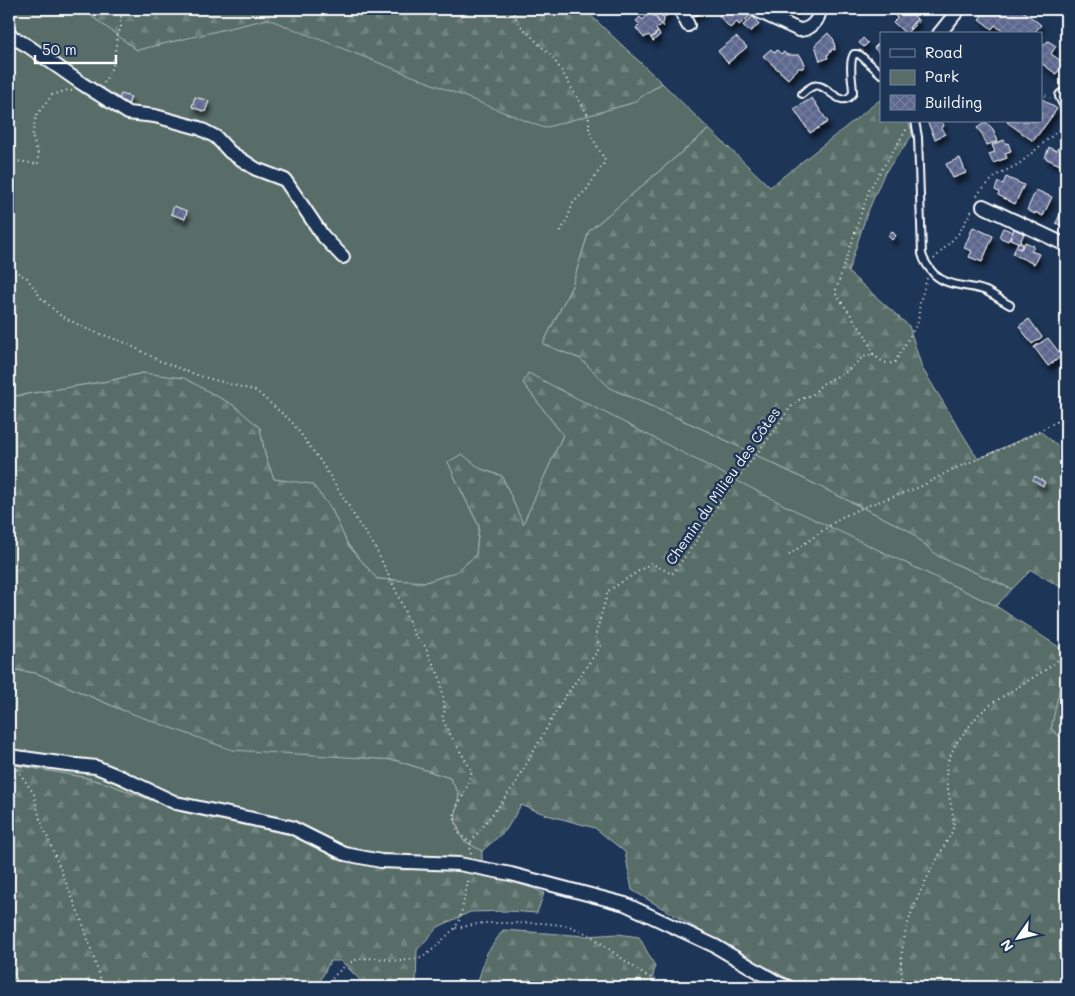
<svg xmlns="http://www.w3.org/2000/svg" width="1075" height="996" viewBox="0 0 1075 996" font-family="Mali,sans-serif">
<defs>
<pattern id="forest-firs" width="22" height="20" patternUnits="userSpaceOnUse" patternTransform="scale(1.25)"><rect width="22" height="20" fill="#586d68"/><path d="M5 1l3.5 6h-7zM16 11l3.5 6h-7z" fill="#71837f"/></pattern>
<pattern id="building-cross-hatch" width="8" height="8" patternUnits="userSpaceOnUse" patternTransform="scale(1.25)"><rect width="8" height="8" fill="#5d678e"/><path d="M0 0l8 8M0 8l8-8" fill="none" stroke="#757e9f"/></pattern>
<filter id="shadow"><feDropShadow dx="3" dy="5.5" stdDeviation="2.5" flood-color="#0009"/></filter>
</defs>
<rect width="100%" height="100%" fill="#1d3557"/>
<filter id="ink" filterUnits="userSpaceOnUse"><feTurbulence type="fractalNoise" baseFrequency=".02" numOctaves="2"/><feDisplacementMap in="SourceGraphic" scale="10" xChannelSelector="R" yChannelSelector="G"/><feConvolveMatrix kernelMatrix="1 2 1 2 8 2 1 2 1" color-interpolation-filters="sRGB"/></filter>
<g filter="url(#ink)">
<path fill="#586d68" stroke="#acb6b4" d="M9,9H82L137,50L268,18L544,127L632,103L662,83L709,129L589,231L572,286L543,344L581,359L610,388L707,431L908,530L938,556L1012,589L996,606L523,383L563,435L523,525L502,476L481,469L449,463L456,480L479,526L476,555L456,572L426,582L377,579L348,545L331,508L274,479L265,455L260,428L143,373L108,381L9,397Z
M1066,650V742L1051,729Z
M9,669L36,673L122,710L341,756L395,760L450,778L459,794L455,820L463,840L482,851V872L415,864L309,839L182,812L111,785L83,777L9,764Z"/>
<path fill="url(#forest-firs)" stroke="#acb6b4" d="M82,9H584L662,83L632,103L544,128L268,19L137,50Z
M881,99V121H908L913,134L884,174L866,216L848,272L909,326L922,368L978,459L1040,431L1066,453V590L1031,570L1012,589L938,556L908,530L707,431L610,388L581,359L543,344L572,286L589,231L709,129L770,187Z
M143,373L184,378L235,406L260,428L265,455L274,479L312,484L331,508L348,545L377,579L426,582L456,572L476,555L479,526L456,480L448,462L462,454L481,469L502,476L523,524L563,435L523,383L528,373L786,506L996,606L1065,651L1060,686L1051,729L1066,742V987H809L795,982L724,945L632,890L625,852L595,828L547,815L521,805L506,830L482,851L463,840L455,820L459,794L450,778L395,760L232,750L122,710L36,673L9,669V397L108,381Z
M9,764L83,777L111,785L182,812L309,839L359,861L482,872L535,889L544,893L537,913L508,911L470,912L438,927L417,950L416,984L414,987H367L341,961H330L320,981V987H9V975L15,974L9,965Z
M503,930L587,936L618,934L639,937L655,966L651,987H476L487,953Z"/>
<path fill="url(#building-cross-hatch)" stroke="#fff" filter="url(#shadow)" d="M661,9H668L670,13L664,18L658,11Z
M688,9H705L702,10L703,12L692,17Z
M727,9H745L751,15L739,25L737,22L730,28L719,16Z
M784,9H798L790,15Z
M893,9H908L917,19L909,28L911,29L906,34L893,22L897,18L890,11Z
M981,9H1021L1041,25L1033,34H1006L995,25L992,29L979,19L982,15L978,12Z
M651,10L658,11L664,18L663,27L653,14L651,15L649,12Z
M649,13L651,15L653,14L661,24L656,29L658,32L651,38L649,35L644,38L636,28L640,24L636,21L640,17L643,20Z
M753,16L759,25L749,32L743,25Z
M917,19L919,21L911,29L909,28Z
M658,32L660,35L653,41L651,38Z
M828,33L834,40L835,50L832,49L830,53L827,55L828,58L820,61L815,45Z
M736,37L747,47L728,63L718,51Z
M863,38L868,43L864,47L859,43Z
M881,41V55L874,48Z
M1048,41L1056,46L1051,54L1064,63L1056,74L1041,63V47Z
M771,49L775,53L777,50L781,54L784,52L787,55H800L805,64L803,68H799L788,79L763,56Z
M121,94L131,97L128,105L118,101Z
M195,97L209,101L205,112L192,107Z
M812,98L828,122L810,133L794,109Z
M1041,98L1057,109L1044,127L1033,141L1007,122L1008,121H1041Z
M927,121H942L944,126L941,127L945,134L935,139Z
M986,122L993,129L998,141L987,145L982,134L977,128Z
M1065,139L1066,140V168L1045,158L1049,147L1056,151L1058,148H1061Z
M1004,140L1006,144L1008,143L1011,151L1005,153L1007,158L993,163L989,154L995,152L992,145Z
M960,158L966,173L953,178L946,164Z
M1006,177L1024,185L1015,204L998,195L999,192L995,190L998,182L1003,184Z
M1036,190L1052,197L1043,216L1035,212V214L1027,210Z
M1065,203L1066,204V228L1056,223Z
M174,206L187,211L185,219L171,214Z
M973,227L993,236L982,262L969,257L972,251L964,248Z
M1003,228L1013,232L1008,241L999,237Z
M1014,229L1024,233L1020,243L1010,239Z
M892,231L896,236L892,240L888,236Z
M1018,242L1023,244L1021,249L1016,247Z
M1025,242L1034,246L1031,251L1039,254L1034,264L1013,254L1016,247L1021,249Z
M1029,319L1042,337L1032,344L1019,326Z
M1048,338L1062,356L1048,366L1034,347Z
M1035,476L1045,482L1043,486L1033,480Z"/>
<g fill="none" stroke-linecap="round" stroke-linejoin="round">
<defs>
<path id="service" d="M802,94C805,91 809,88 813,86C827,81 840,112 853,93C853,82 848,63 854,54H857L860,55L881,74
M915,121L918,137L922,254C924,262 928,267 934,274C949,288 968,284 986,291C994,295 1002,301 1010,305"/>
<path id="minor" d="M680,9L688,25
M756,9L758,11L799,30C811,30 819,20 820,9
M939,34L959,9
M9,35L28,46L81,83L128,113L155,116L199,128L216,137L230,152L256,169L285,180L323,236L343,257
M1062,96L1066,104
M983,206L1066,245
M9,756L67,764L96,767L123,778L176,803L291,827L345,854L381,861L459,864L511,874L625,904L715,946L778,983L788,987"/>
</defs>
<use href="#service" stroke="#fff" stroke-width="10"/>
<use href="#minor" stroke="#fff" stroke-width="16"/>
<path stroke="#fff" stroke-width="2" stroke-dasharray="1 4" stroke-linecap="butt" d="M511,9L520,25L553,58L563,73L575,94L587,113L589,120V130L593,139L605,160L603,165L587,189L573,203L567,220L559,234
M104,83L113,65L118,32L121,30V17L127,14V9
M1041,93L1050,98
M9,163L17,161L38,164V154L32,136L36,116L52,95L68,90L72,91
M977,196L981,190L997,175L1019,164L1066,124
M934,259L959,233L972,210
M9,268L27,278L41,298L61,316L89,330L126,343L160,361L200,376L256,391L291,421L319,459L350,508L358,523L374,545L397,593L415,636L425,646L440,678L445,710L442,718L451,736L472,771L465,792L454,813L458,832L470,843L471,855
M873,354C879,360 887,366 895,362L918,322L920,302L927,278
M873,354V352L865,335L836,294V290L869,190L908,127
M789,555L840,518L864,507L920,487L953,469L978,459L1015,443L1056,422L1066,414
M17,769L34,794L40,819L83,924L103,987
M471,842L514,786L562,701L601,646L595,637L608,591L651,563L672,574L695,543L721,500L769,438L790,408L799,400L812,395L822,384L846,372L863,357L873,354
M456,928L483,923H543L569,926L590,935L643,974L670,987
M327,987L334,976L347,964L358,959L376,958L400,961L421,958L430,952L455,928L460,919L469,877
M906,987C901,979 901,970 901,961C904,913 931,871 953,830L954,821L946,779L947,763L956,743L979,714L994,702L1045,670L1066,654"/>
<use href="#service" stroke="#1d3557" stroke-width="6"/>
<use href="#minor" stroke="#1d3557" stroke-width="12"/>
</g>
</g>
<g text-anchor="middle" stroke-width="5" stroke-linejoin="round" paint-order="stroke">
<g font-size="14" fill="#fff" stroke="#1d3557">
<text transform="translate(723 486) rotate(-55)" y="5">Chemin du Milieu des Côtes</text>
</g>
</g>
<rect width="1075" height="996" fill="none" stroke="#1d3557" stroke-width="30"/>
<rect x="15" y="15" width="1045" height="966" fill="none" stroke="#fff" stroke-width="2" filter="url(#ink)"/>
<rect x="880" y="32" width="162" height="90" fill="#1d3557" stroke="#77869a"/>
<rect x="890" y="49" width="25" height="8" fill="#1d3557" stroke="#77869a"/>
<text x="925" y="58" font-size="15" fill="#ffffff">Road</text>
<rect x="890" y="70" width="25" height="15" fill="#586d68" stroke="#77869a"/>
<text x="925" y="82" font-size="15" fill="#ffffff">Park</text>
<rect x="890" y="95" width="25" height="15" fill="url(#building-cross-hatch)" stroke="#77869a"/>
<text x="925" y="108" font-size="15" fill="#ffffff">Building</text>
<g transform="translate(1018 938) rotate(236)" stroke="#1d3557" stroke-width="4" paint-order="stroke">
<path d="M0-4L9 19L0 12L-9 19Z" fill="#ffffff"/>
<text y="-8" font-size="14" font-weight="bold" text-anchor="middle" fill="#ffffff">N</text>
</g>
<path d="M35 55v8h81v-8" fill="none" stroke="#ffffff" stroke-width="2.5"/>
<text x="42" y="55" font-size="15" fill="#ffffff" stroke="#1d3557" stroke-width="4" paint-order="stroke">50 m</text>
</svg>
